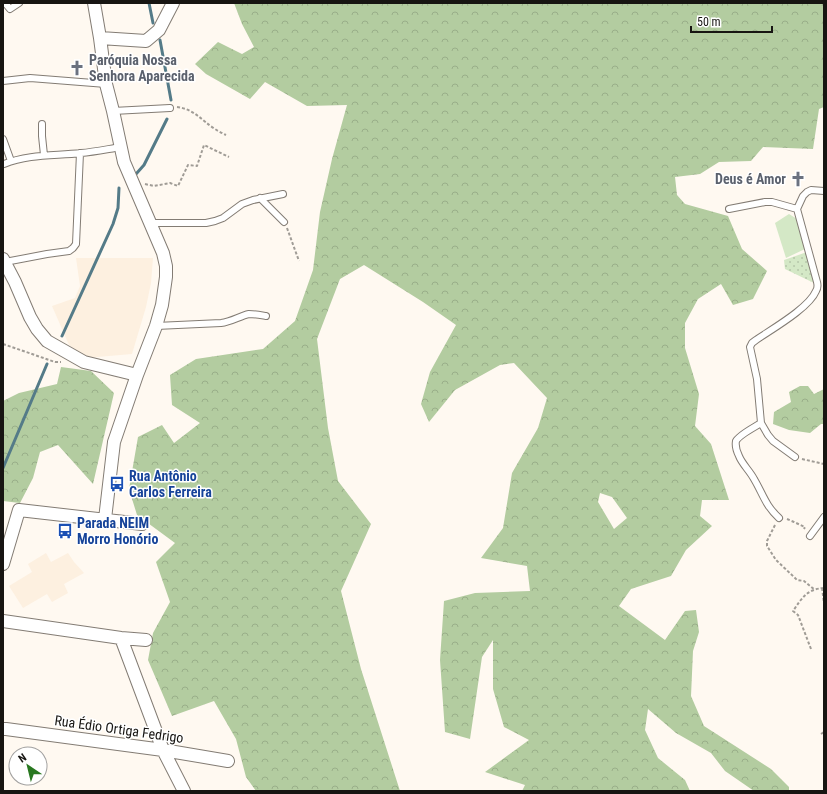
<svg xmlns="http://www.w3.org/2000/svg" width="827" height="794" viewBox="0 0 827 794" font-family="'Roboto Condensed',sans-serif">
<defs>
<pattern id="forest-crowns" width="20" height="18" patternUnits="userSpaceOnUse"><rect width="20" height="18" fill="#b3cca0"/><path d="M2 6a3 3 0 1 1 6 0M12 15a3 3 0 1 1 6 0" fill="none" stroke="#99ae89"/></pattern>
<pattern id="park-dots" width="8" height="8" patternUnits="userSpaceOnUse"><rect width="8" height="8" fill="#d4e8c6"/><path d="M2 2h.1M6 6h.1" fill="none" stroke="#b5c6a9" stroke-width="1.8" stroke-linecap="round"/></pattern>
</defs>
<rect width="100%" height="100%" fill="#fff9f1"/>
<path fill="#fdf0e0" d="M76,258H153L151,283L146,307L132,354L86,358L69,345L52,306L75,298L80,286Z
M46,553L51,562L68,553L74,562L84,573L64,584L68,593L52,602L47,594L23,608L9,586L32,572L28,564Z"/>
<path fill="#d4e8c6" d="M789,214L797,219L805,249L786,258L775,223Z"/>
<path fill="url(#forest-crowns)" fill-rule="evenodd" d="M234,3H824V107L819,109L813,149L763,147L751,161L719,162L700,174L675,177L677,195L685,204L728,216L742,249L767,271L753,299L733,305L721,284L698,299L685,323V348L699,394L695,426L711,444L729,500H702L700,516L712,526L686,550L671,576L631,589L619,606L665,640L685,611L696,610L699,632L693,651L691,696L704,726L771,769L789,787V791H754L725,771L711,753L676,733L648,709L645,730L658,758L685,780L690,791H522L525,785L485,772L529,740L504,727L493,689V640L482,657L470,739L445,732L440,660L444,601L475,593L530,591L527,566L481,558L503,528L512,473L538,428L547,398L514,363L500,365L455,390L429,422L421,404L430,372L456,325L423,302L364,265L340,279L317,339L328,428L338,481L371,524L341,591L361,669L400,791H256L246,777L236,739L214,701L172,716L148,660L153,633L170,602L156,562L175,543L137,515L129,489L138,437L162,425L174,443L200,423L172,405L170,375L196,359L263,349L295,321L313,270L320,212L332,159L347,105L307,106L265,82L250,99L206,74L195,64L218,42L242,54L254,47L242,24ZM600,493L612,497L627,518L614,529L598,502Z
M61,367L91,371L114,393L93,484L58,445L40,452L33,478L20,503L3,501V401L19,393L57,384Z
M800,386H808L814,394L824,389V424H821L810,433L789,430L773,424L774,412L791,402L789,392Z"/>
<path fill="url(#park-dots)" d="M807,252L814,283L785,269L784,260Z"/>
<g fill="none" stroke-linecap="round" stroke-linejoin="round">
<path stroke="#547b88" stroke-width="3" d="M149,3L153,23
M160,40L171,100
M136,174L144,165L167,119
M62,336L113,224L118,208L119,188
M3,468L47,364"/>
<defs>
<path id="lane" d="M5,3L10,9L19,3
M3,81L30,78L106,84
M113,111L170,108
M42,124V136L44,155
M3,139L11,161
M4,164C29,154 55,156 81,153C94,152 108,149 121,147
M260,198L284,222
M729,209L765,202H772L797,209
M150,223H206L215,221L223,218L242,204L253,200L283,194
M5,262L47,254L69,251L73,248L76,244L80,153
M156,326L221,323C231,322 240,316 249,314C255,314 260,315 266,316
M761,423C755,427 739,435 736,441C735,446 737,452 739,456C742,464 750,471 754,479C763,494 765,505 779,518
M795,457L773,441L768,435L761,423L757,379L750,347L752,343L756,340C772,329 809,308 816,291C818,288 818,286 817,282L797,209L803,196L807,192L811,190L824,191
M810,536L824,517"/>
<path id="street" d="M94,3L100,38L106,84L113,111L124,162L163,253L166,266V277L162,305L156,326L137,375L114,442L105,519
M100,38L146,41L159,30L173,3
M3,259L15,282L30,317L37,329L47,341L84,362L137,375
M3,564L19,510L142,524
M3,621L121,638L146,640
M121,638L163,750L184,791
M3,729H6L163,750L228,761"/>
</defs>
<use href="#lane" stroke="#837c74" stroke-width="8"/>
<use href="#street" stroke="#837c74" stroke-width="14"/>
<path stroke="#a09c96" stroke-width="2" stroke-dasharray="3 2" stroke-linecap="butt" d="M177,107C194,109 201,120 215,129C218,131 222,133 226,135
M145,184L154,186L170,183L178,186L188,165L197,166L204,145L229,157
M287,228L299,261
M3,344L55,362H61
M802,459L824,464
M787,519L794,522L805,527L804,529
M775,525L767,541V546L776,560L794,577L797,580L804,581L815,590
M822,588L824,603
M811,649L798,615L793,611C802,598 807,589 824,588
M821,734L824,732"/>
<use href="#lane" stroke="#fff" stroke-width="6"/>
<use href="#street" stroke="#fff" stroke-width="12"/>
</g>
<defs>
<symbol id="church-bare" viewBox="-9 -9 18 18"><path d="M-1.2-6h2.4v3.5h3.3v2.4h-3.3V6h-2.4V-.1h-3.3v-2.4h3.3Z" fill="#6b7280" stroke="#fff" stroke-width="2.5" paint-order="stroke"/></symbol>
<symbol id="bus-bare" viewBox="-9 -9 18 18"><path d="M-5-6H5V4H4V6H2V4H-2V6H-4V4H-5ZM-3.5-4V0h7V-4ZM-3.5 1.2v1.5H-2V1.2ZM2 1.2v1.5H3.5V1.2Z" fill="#1a4fb4" stroke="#fff" stroke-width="2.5" paint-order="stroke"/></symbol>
</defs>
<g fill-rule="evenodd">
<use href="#church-bare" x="66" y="57" width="22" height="22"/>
<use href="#church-bare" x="787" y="168" width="22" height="22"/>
<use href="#bus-bare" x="106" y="473" width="22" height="22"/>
<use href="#bus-bare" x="54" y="520" width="22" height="22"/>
</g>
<g text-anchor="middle" stroke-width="3" stroke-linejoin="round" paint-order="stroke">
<g font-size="14" font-weight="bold" fill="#5b616d" stroke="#fff" text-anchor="start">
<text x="89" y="65">Paróquia Nossa<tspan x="89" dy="16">Senhora Aparecida</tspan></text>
<text x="786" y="184" text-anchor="end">Deus é Amor</text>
</g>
<g font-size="14" font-weight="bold" fill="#164399" stroke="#fff" text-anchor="start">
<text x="129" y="481">Rua Antônio<tspan x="129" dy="16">Carlos Ferreira</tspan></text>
<text x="77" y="528">Parada NEIM<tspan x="77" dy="16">Morro Honório</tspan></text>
</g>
<g font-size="14" fill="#171512" stroke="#fff">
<text transform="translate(119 729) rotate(8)" y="5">Rua Édio Ortiga Fedrigo</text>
</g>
</g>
<rect width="827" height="794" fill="none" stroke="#171512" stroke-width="8"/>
<g transform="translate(28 766) rotate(325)"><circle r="19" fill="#ffffff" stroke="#a2a1a0"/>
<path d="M0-3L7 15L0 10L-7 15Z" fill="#297820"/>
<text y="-6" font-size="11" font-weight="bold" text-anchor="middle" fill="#171512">N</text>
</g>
<path d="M691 26v6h81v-6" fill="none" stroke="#171512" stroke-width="2"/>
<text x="697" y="26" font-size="12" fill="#171512" stroke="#ffffff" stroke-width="3" paint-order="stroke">50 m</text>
</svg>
